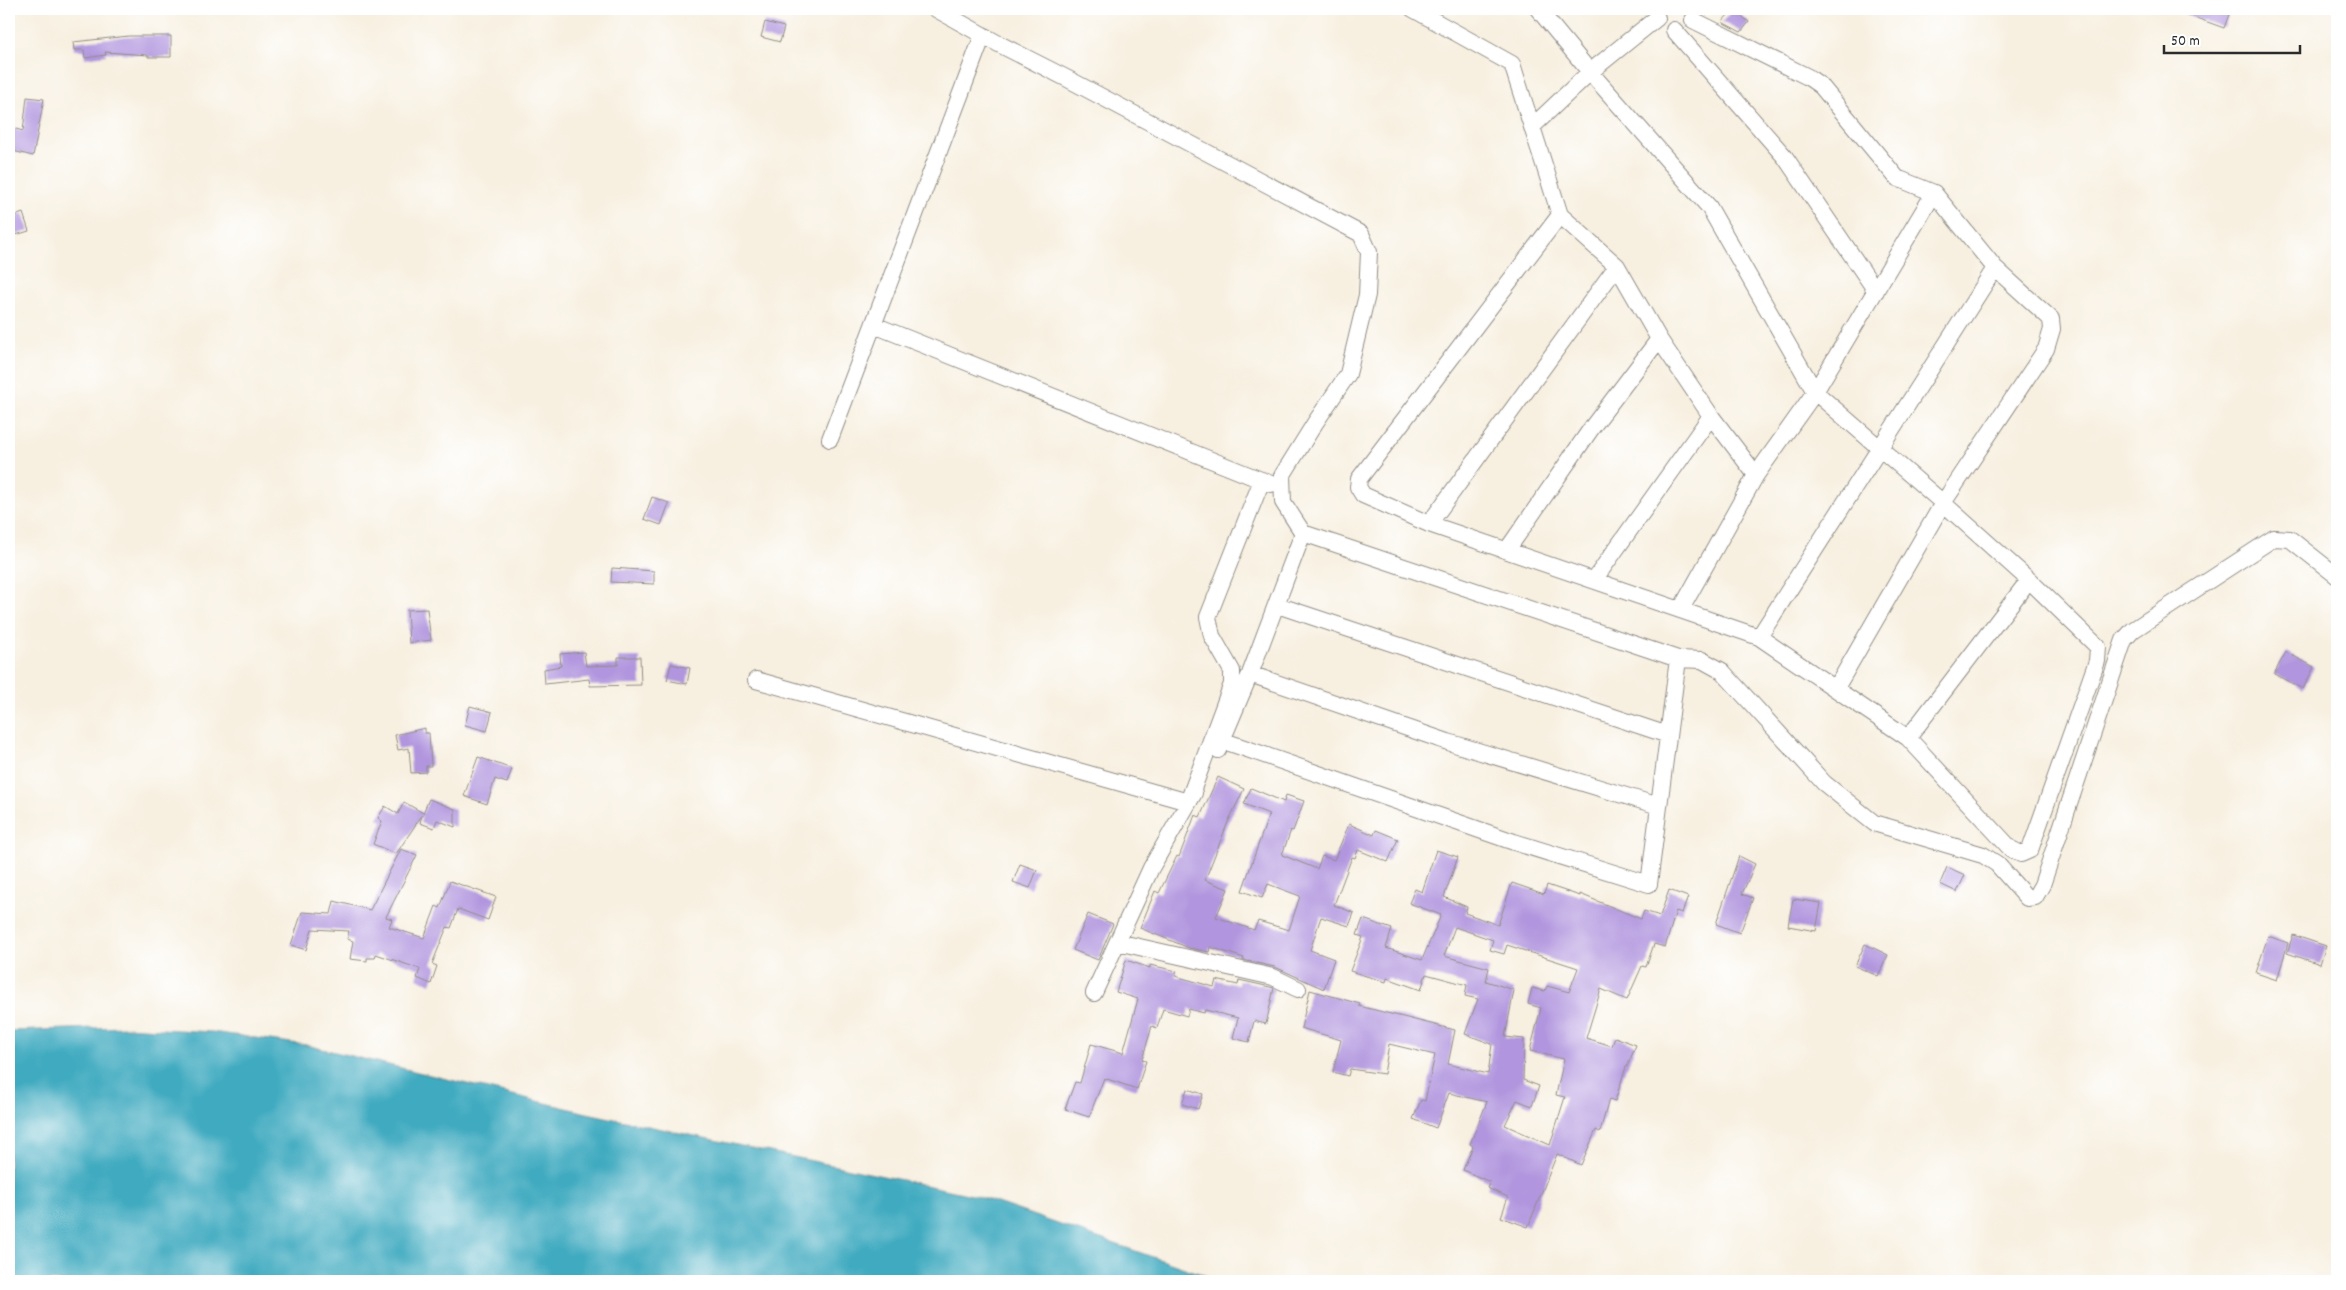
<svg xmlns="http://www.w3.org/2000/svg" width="2346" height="1290" viewBox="0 0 2346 1290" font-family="Dekko,sans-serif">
<rect width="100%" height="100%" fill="#fff"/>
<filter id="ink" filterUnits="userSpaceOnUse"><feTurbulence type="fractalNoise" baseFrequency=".02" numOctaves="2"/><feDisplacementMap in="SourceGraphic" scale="10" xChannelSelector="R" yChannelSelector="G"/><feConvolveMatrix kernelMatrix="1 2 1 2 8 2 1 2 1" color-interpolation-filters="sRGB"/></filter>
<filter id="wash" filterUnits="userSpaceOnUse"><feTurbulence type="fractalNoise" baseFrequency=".0096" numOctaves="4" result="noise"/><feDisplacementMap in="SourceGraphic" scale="20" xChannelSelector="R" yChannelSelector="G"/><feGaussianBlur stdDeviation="1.12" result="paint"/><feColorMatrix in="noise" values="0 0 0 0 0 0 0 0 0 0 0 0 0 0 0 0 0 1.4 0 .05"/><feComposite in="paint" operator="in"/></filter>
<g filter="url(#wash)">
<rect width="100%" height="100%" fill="#f7efdf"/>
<path fill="#41aac0" stroke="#366a76" d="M125,1027L212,1032L306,1045L587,1113L977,1196L1222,1281H9V1031Z"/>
<g id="blocks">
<path fill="#b195de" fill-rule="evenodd" d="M1733,9L1749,22L1741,32L1722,22Z
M2177,9H2231L2224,28L2177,11Z
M765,22L784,27L780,42L761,37Z
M129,36H171V57H148V55L105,52L106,55L85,58L84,50H74L73,42Z
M27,97L44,99L33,156L9,150V127L23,131Z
M23,213L29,231L9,237V218Z
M652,497L669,503L661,525L644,519Z
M612,568L654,571V584L611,582Z
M427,609L431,640L409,643L407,610Z
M584,652L586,666L618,665V657H640L641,685L590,686L589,679L545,684L544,669L561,666L560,654Z
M2286,652L2314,667L2303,689L2274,674Z
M671,664L690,668L687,684L667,680Z
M470,706L492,712L487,731L465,725Z
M425,728V733H429L431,766H426V772L411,773L409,748L398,750L395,735Z
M478,757L512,769L507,783L495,779L487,804L464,796Z
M1218,777L1244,789L1228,822L1205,880L1228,889L1216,917L1254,930L1258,921L1289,930L1300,896L1268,884L1262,898L1242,891L1269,814L1244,804L1251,788L1284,802L1286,795L1304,801L1293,831L1291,830L1282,855L1317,869L1322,856L1334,860L1349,824L1374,835L1376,830L1398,839L1388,862L1358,850L1355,858L1352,857L1334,905L1354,913L1349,926L1321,917L1310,950L1334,959L1324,989L1275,967L1243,960L1244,958L1210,947L1209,952L1189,948L1140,928L1155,891L1159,893L1177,856L1179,857L1195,815L1200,817Z
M429,799L455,809V827L437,820L434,828L420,823L422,815L396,854L373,844L382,821L378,818L385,806L398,814L404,802L423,813Z
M401,849L417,855L386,917L392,919L389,927L424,938L436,906L440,908L450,881L496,897L488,920L458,909L451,928L447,927L432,964L437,966L431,984L417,978L420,969L376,954L375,958H367V961L350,959L353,941L347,939L349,931L312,929L306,950L291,945L302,912L331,914L334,901L370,910Z
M1436,850L1458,857L1444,897L1467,907L1465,913L1498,925L1512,883L1544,894L1547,885L1580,896V894L1641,919L1644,911L1660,916L1669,890L1688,897L1682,913L1676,911L1665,947L1654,944L1646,967L1642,966L1627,1000L1601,989L1586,1038L1612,1046L1615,1037L1636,1045L1627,1067H1626L1615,1101L1609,1099L1600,1132L1596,1130L1581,1165L1557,1154L1528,1227L1501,1217L1508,1197L1487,1188L1490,1182L1463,1170L1473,1146L1470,1144L1487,1102L1449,1093L1436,1128L1413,1119L1421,1100L1425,1101L1435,1055L1389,1044L1384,1074L1350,1069L1348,1076L1333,1072L1341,1040L1301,1028L1310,990L1360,1004L1359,1006L1455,1030L1448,1064L1488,1074L1492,1044L1465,1034L1478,999L1465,996L1467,985L1426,974L1421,990L1387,978L1386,982L1350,971L1363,937L1357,935L1363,919L1392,929L1386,948L1422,960L1441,915L1409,903L1415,889L1422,892ZM1455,927L1493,940L1490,950L1504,954L1507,945L1578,968L1569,992L1547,986L1545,991L1532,988L1528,1004L1541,1008L1530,1051L1564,1059L1556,1095L1565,1097L1550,1145L1505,1125L1517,1100L1532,1106L1539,1086L1523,1080L1524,1039L1505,1037L1514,990L1486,981L1489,968L1444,956Z
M1739,856L1755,864L1742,894L1753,898L1740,933L1716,924Z
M1020,864L1037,870L1030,888L1013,882Z
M1947,867L1965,875L1957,892L1940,884Z
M1793,899L1821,903L1816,931L1788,926Z
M1088,914L1113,924L1098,960L1073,950Z
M2293,935L2326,946L2320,964L2287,953Z
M2268,936L2288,943L2277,980L2256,973Z
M1865,944L1888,955L1878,976L1855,966Z
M1126,960L1150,968V965L1177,971L1175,976L1214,987L1216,980L1238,985L1239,980L1270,987L1274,988L1266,1024L1254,1021L1249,1042L1233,1038L1238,1018L1205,1010L1204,1013L1189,1009L1187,1016L1163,1009L1157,1028L1152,1026L1142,1060L1146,1061L1137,1089L1104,1078L1089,1117L1065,1109L1075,1082L1080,1083L1091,1044L1123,1053L1138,999L1116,992Z
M1187,1089L1203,1094L1198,1109L1182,1104Z"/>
</g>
</g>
<g filter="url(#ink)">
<use href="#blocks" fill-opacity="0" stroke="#918d85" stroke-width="1"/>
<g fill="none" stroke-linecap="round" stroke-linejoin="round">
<defs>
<path id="street" d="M936,9L997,43L1068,79L1361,234L1369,252L1367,295L1348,374L1315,423L1282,476L1283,502L1303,533L1678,659L1702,660L1722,671L1824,783L1874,823L1983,855L1997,864L2027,898L2035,897L2042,885L2124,640L2133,630L2274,538L2290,539L2337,576
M1413,9L1512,64L1560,215L1617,266L1659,339L1711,416L1756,475
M1538,9L1590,72L1709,207L1815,392L1943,503L2029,580L2098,647L2097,661L2030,850L2021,854L2011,849L1908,738L1759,637L1429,524L1363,495L1358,487L1359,479L1560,215
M1693,20L1808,77L1821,86L1897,178L1934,193
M1674,30L1785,157L1876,291
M1532,127L1590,72L1657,18
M874,325L1271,484
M830,439L983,35
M1429,524L1617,266
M1507,550L1593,426L1659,339
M1594,580L1711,416
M1277,605L1668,735
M1681,609L1756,475L1815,392L1934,193L1995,268L2051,319L2052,329L2046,349L1943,503L1836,688
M1759,637L1995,268
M1250,674L1448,742L1659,806
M756,680L1188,802L1232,684V671L1212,636L1208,617L1262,480
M1908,738L2029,580
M1224,741L1514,842L1649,884L1678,659
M1218,750L1250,674L1303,533
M1117,942L1273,977L1298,989
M1094,993L1151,868L1194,793"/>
</defs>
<use href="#street" stroke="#918d85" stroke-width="18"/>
<use href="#street" stroke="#fff" stroke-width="16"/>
</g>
</g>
<rect width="2346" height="1290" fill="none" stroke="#fff" stroke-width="30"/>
<path d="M2164 45v8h136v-8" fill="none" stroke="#2b2b2b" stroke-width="2.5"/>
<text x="2171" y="45" font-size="15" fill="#2b2b2b" stroke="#ffffff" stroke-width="4" paint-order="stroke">50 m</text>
</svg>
